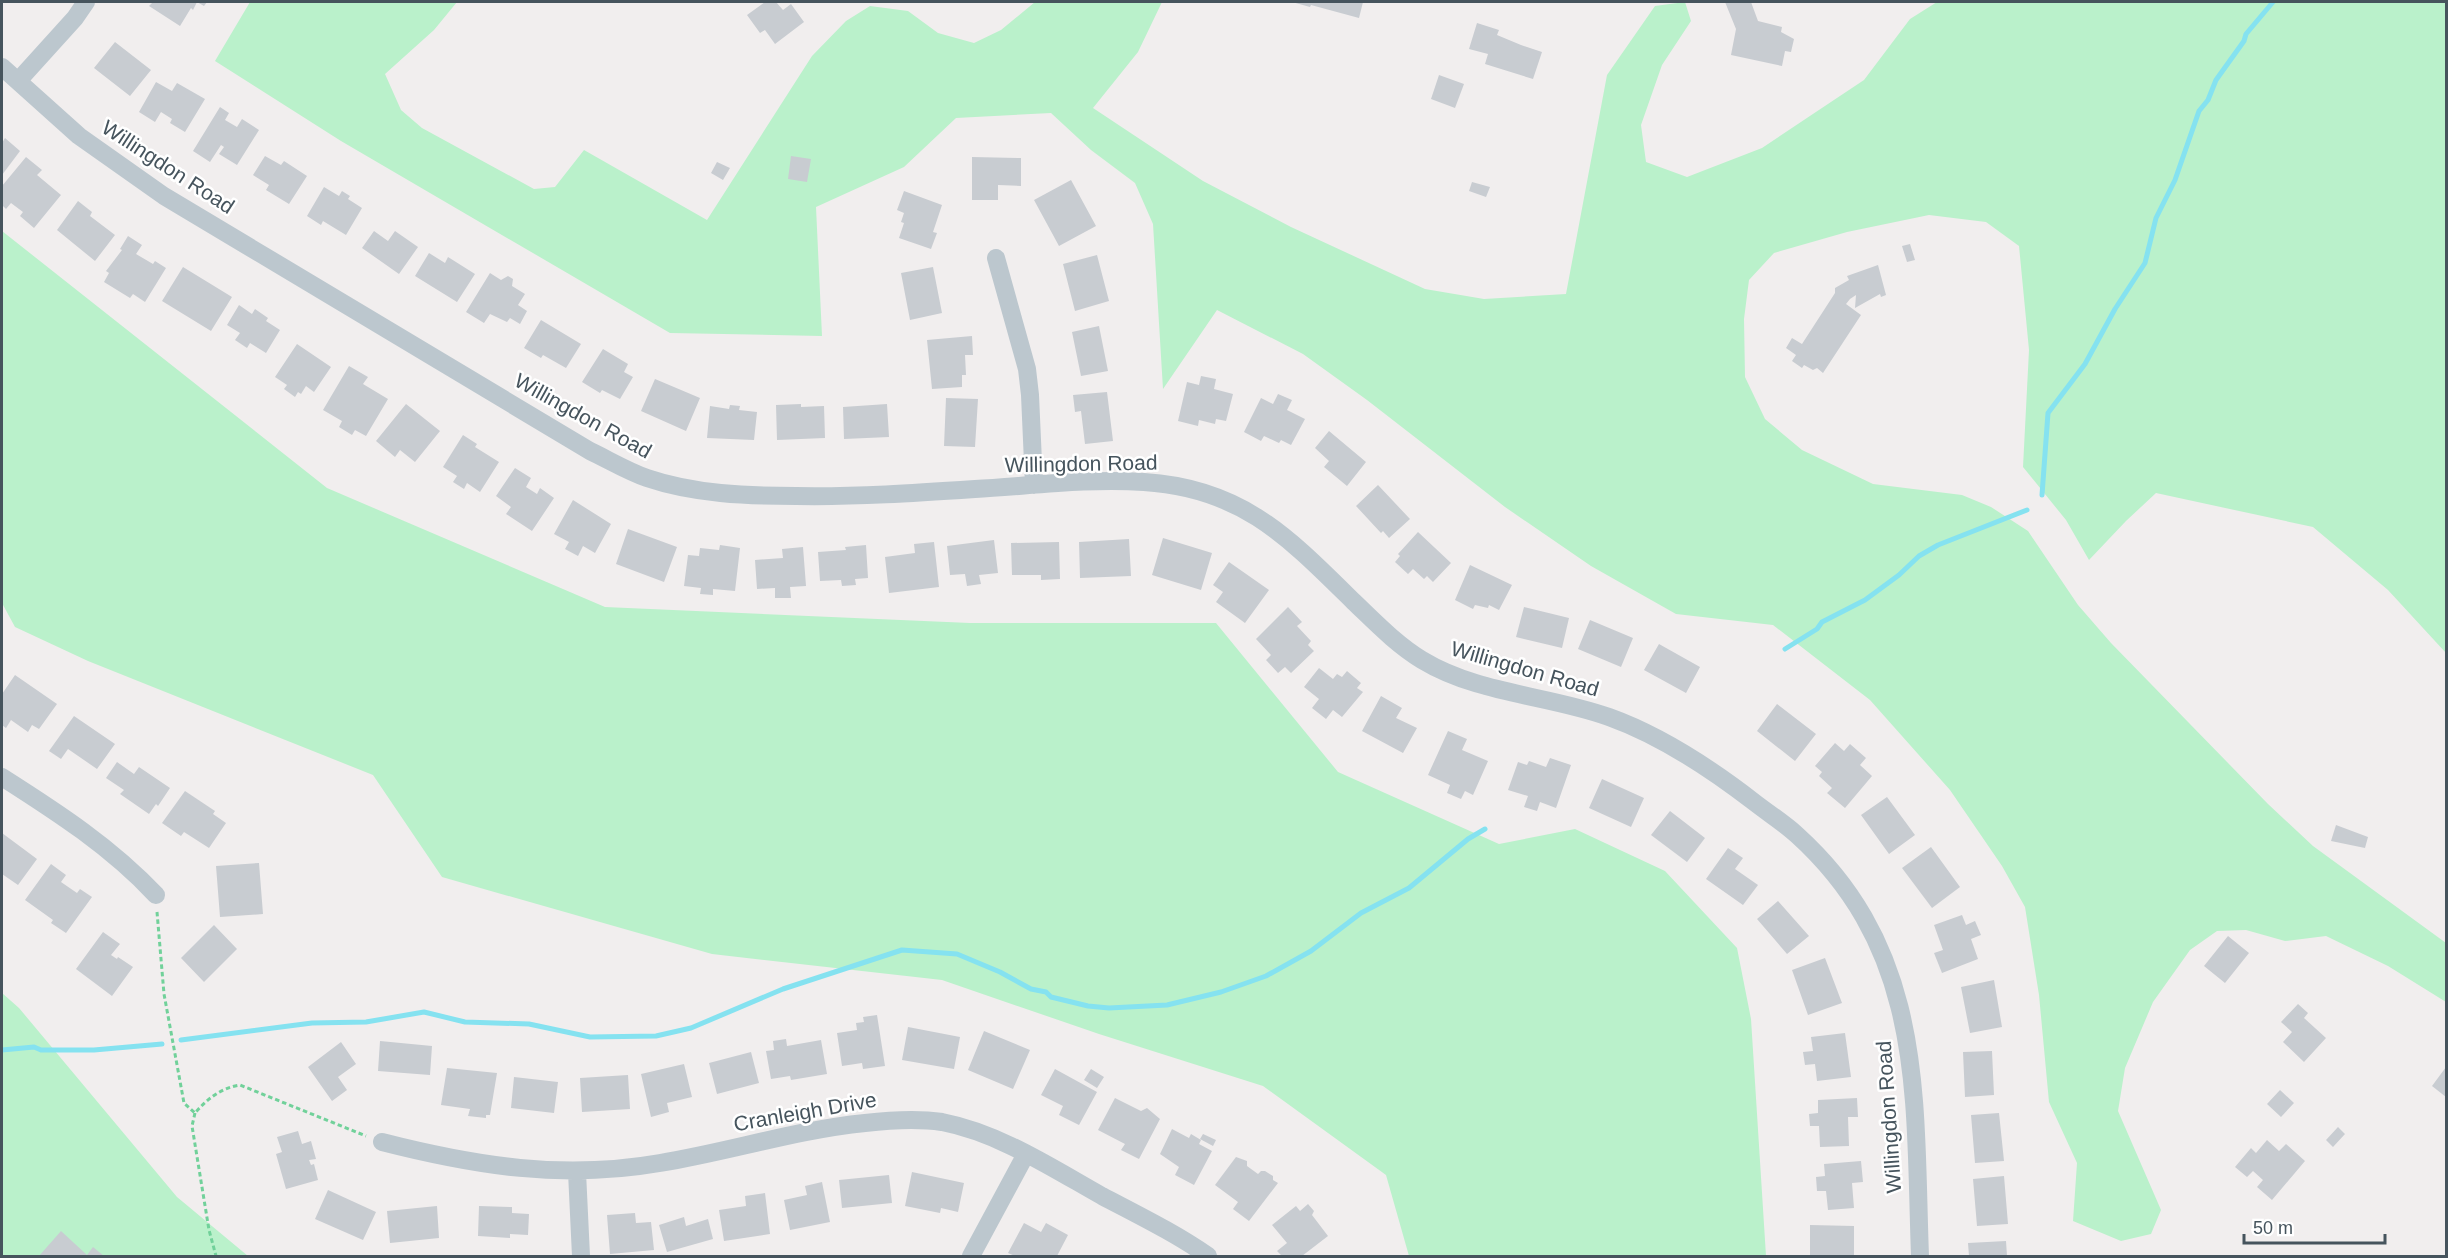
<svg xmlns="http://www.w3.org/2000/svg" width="2448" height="1258" viewBox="0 0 2448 1258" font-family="Helvetica,sans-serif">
<rect width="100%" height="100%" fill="#f1eeee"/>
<path fill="#baf1cb" d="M250,2H457L434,30L385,74L401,110L422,128L534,189L555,187L584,150L707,220L812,56L846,21L870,6L908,11L938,33L974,43L1001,30L1035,2H1162L1138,52L1093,108L1203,181L1291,227L1425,289L1484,299L1566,294L1607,75L1655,6L1685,2L1691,21L1662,65L1641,125L1646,162L1687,177L1762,148L1864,80L1910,19L1937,2H2446V653L2388,590L2313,527L2156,493L2126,521L2089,560L2066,520L2023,467L2029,350L2019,246L1986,222L1929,215L1847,232L1774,253L1749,280L1744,319L1745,377L1765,419L1802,450L1873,484L1962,495L1991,507L2028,531L2078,605L2111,643L2268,804L2313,846L2446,943V1002L2388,966L2326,936L2285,941L2246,930L2217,931L2190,950L2153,1002L2125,1068L2118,1111L2161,1210L2151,1234L2121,1241L2073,1221L2077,1163L2049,1102L2039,995L2025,907L2002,866L1950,790L1870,700L1773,625L1676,614L1591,566L1505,507L1367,400L1303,354L1217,310L1163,389L1153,224L1135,183L1091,150L1051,113L956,118L904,167L816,207L822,336L670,333L341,141L215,61Z
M2,231L327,488L605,607L970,623H1216L1338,772L1499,844L1575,829L1665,871L1737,948L1751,1019L1766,1256H1409L1386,1175L1263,1086L1099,1034L942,980L712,954L442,877L373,775L88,661L15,627L2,603Z
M2,993L19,1008L177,1197L248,1256H2Z"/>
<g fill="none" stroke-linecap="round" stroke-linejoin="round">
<path stroke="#85e2f0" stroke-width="5" d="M2042,495L2048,413L2085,364L2115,309L2145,263L2156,218L2175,180L2199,111L2208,100L2216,80L2244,41L2246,34L2273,2
M1785,649L1817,629L1822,622L1865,600L1899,575L1919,556L1938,545L2027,510
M181,1040L312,1023L366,1022L424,1012L465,1022L529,1024L590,1037L656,1036L691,1028L783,989L902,950L957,954L1000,972L1031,989L1046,992L1051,997L1088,1006L1109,1008L1167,1005L1221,992L1266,976L1311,951L1361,913L1409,888L1468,839L1485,829
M2,1050L34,1047L41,1050H94L162,1044"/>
</g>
<path fill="#c8ccd1" d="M153,2H207L204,6L197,2L193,10L191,8L180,26L149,6Z
M765,2H776L783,10L791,4L804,22L775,44L765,30L760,33L747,15Z
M1292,2H1363L1359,18L1311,5L1310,7Z
M1725,2H1751L1758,21L1782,27L1781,32L1794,39L1791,52L1785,51L1782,66L1731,55L1736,29Z
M1477,23L1499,30L1497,35L1521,45L1542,52L1533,79L1485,64L1488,54L1469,49Z
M115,42L151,70L130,96L94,68Z
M1439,75L1464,84L1455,108L1431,99Z
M156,82L172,91L177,83L205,99L185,132L170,123L172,119L161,112L155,122L139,112Z
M220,107L229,113L225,120L237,127L242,119L259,130L237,165L219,154L224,147L221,145L210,162L193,151Z
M5,138L20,151L2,175V143Z
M265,156L281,165L284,161L307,176L289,204L266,190L269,185L253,175Z
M791,156L811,159L807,182L788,179Z
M26,157L42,170L37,175L61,195L34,228L20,216L23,212L11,203L6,209L2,205V186Z
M972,157L1021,158V186L998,185V200H972Z
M717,162L730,168L723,180L711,173Z
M1071,180L1096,226L1059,246L1034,200Z
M1472,182L1490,187L1486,197L1469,191Z
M324,187L339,196L342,191L350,196L348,199L362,208L346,235L323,221L321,225L307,216Z
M904,191L942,205L933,232L937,233L931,249L899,238L904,223L901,222L904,213L897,210Z
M78,201L92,212L90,216L115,235L95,261L57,230Z
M374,231L388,241L395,231L418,247L399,274L362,248Z
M128,236L142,245L136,254L153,264L155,261L166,268L145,302L133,294L130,298L104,282L109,273L106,271L122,250L120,249Z
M1910,244L1915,260L1907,262L1902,246Z
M429,253L445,263L448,257L475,274L457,302L415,276Z
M1097,255L1109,301L1075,311L1063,264Z
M1878,265L1886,295L1881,297L1880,294L1855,308L1856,295L1850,299L1846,304L1861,315L1823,373L1817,368L1813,370L1804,365L1802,368L1792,361L1796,355L1786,348L1792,338L1802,344L1835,293V288L1849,280L1847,276Z
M183,267L232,297L211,331L162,301Z
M933,267L942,313L910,320L901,273Z
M490,273L501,280L508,276L513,279L512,286L525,294L518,305L527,311L520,324L510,318L507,322L490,314L484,323L466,312Z
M239,305L252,314L255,309L268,318L266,321L280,330L266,353L250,343L247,348L235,340L240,333L227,325Z
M541,320L581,344L566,368L543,355L541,358L524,348Z
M1099,326L1108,371L1081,376L1072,332Z
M972,336L973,355H965L966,375H962V387L932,389L927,340Z
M297,344L331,367L314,392L306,386L301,394L298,392L295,397L284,389L287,385L275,377Z
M603,349L628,364L624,372L633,377L620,399L602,390L600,393L582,382Z
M349,366L368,377L363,384L388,399L366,436L355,430L352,435L339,427L342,421L323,410Z
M1201,376L1216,379L1214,389L1233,394L1226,421L1216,419L1215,424L1199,420L1198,426L1178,421L1187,382L1199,385Z
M655,379L700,398L686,431L641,411Z
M1107,392L1113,441L1085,444L1081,411L1075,412L1073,395Z
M1278,394L1292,400L1287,410L1305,419L1291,445L1281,440L1279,443L1264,436L1261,441L1244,432L1261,398L1273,404Z
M946,398L978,399L975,447L944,446Z
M406,404L440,431L415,462L400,450L395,457L376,441Z
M801,404V407L824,406L825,438L777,440L776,405Z
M887,404L889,437L844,439L843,407Z
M730,405L740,406L739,410L757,412L754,440L707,438L710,406L729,409Z
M1329,431L1366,462L1347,486L1324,467L1329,461L1315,448Z
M463,435L477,444L475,447L499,462L480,492L467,483L464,489L453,482L457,476L443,467Z
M515,468L531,478L526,487L537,494L540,488L554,498L532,531L506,514L511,507L496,496Z
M1378,485L1410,519L1389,538L1383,531L1381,533L1356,506Z
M573,500L611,524L595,553L583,546L578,556L565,549L569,542L554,534Z
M628,529L677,547L664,582L616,564Z
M1418,532L1451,563L1433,582L1427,576L1424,579L1413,569L1408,574L1395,562L1400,556L1398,554Z
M1163,538L1212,553L1201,590L1152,575Z
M1129,539L1131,576L1080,578L1079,542Z
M994,540L998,573L979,575L981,584L967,586L965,574L950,575L947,546Z
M934,542L939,587L889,593L885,557L915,553L914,544Z
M1059,542L1060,579L1041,580V575H1012L1011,543Z
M720,545L740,548L735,591L713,589V595L700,594L701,588L684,586L688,555L699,556L700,548L719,550Z
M866,545L868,578L855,579L856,585L842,586L841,580L820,581L818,552L846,550L845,547Z
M803,547L806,586L790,587L791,598H775V588L757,589L755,560L783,558L782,549Z
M1229,562L1269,590L1245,623L1216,602L1223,592L1213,585Z
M1470,565L1512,585L1499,610L1489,605L1488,608L1475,605L1473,609L1455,600Z
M1288,607L1302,622L1297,626L1311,641L1308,645L1314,651L1291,673L1285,667L1278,673L1266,660L1271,655L1256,639Z
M1524,607L1569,618L1562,648L1516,637Z
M1590,620L1633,638L1621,667L1578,649Z
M1659,644L1700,667L1686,693L1644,670Z
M1319,668L1333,679L1337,674L1342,677L1347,671L1361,683L1357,688L1363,692L1342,717L1333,710L1326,719L1312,708L1319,699L1304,687Z
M15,675L57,704L39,729L32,725L28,732L11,720L6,728L2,725V694Z
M1381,696L1402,708L1396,718L1417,728L1403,753L1362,731Z
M1777,704L1816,734L1795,761L1757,731Z
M74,716L115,744L97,769L68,749L61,759L49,751Z
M1448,731L1467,739L1462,750L1488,761L1473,795L1465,791L1461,799L1447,793L1450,785L1428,775Z
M1835,743L1844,751L1850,744L1866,758L1860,765L1872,776L1845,808L1827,793L1832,788L1819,776L1822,772L1815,766Z
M1550,758L1571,765L1556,808L1540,802L1537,811L1524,807L1528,796L1508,790L1518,762L1527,765L1529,761L1546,767Z
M117,762L134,774L139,767L170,788L158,806L156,804L149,814L120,794L124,790L106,778Z
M1602,779L1644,798L1631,827L1589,808Z
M185,791L215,811L213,814L226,823L209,848L184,832L181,836L162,823Z
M1887,797L1915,835L1889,854L1861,815Z
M1670,811L1705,838L1687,862L1651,835Z
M2336,825L2368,837L2365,848L2331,841Z
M2,833L37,859L18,885L2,874Z
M1931,847L1960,887L1932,908L1902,868Z
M1728,848L1743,858L1735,869L1758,885L1743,905L1706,879Z
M259,863L263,914L220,917L216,866Z
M51,864L66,875L61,882L77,893L80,889L92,897L66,933L51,923L53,920L25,900Z
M1778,901L1809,936L1787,954L1757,919Z
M1962,915L1966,925L1975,921L1981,935L1971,939L1978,959L1942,973L1934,953L1943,950L1934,925Z
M214,925L237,949L204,982L181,958Z
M103,932L120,944L111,955L117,959L118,957L133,967L112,996L76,969Z
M2228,936L2249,953L2225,983L2204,966Z
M1825,958L1842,1003L1808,1015L1792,970Z
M1994,980L2002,1027L1970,1033L1961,987Z
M2298,1004L2308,1013L2304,1018L2326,1038L2304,1062L2283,1042L2292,1032L2281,1022Z
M877,1015L885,1066L863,1069L862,1063L842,1066L837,1033L857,1030L856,1023L864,1022L863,1017Z
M908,1027L960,1037L954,1069L902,1060Z
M984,1031L1030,1050L1013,1089L968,1070Z
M1845,1033L1851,1077L1817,1081L1815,1064L1805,1065L1803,1052L1813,1051L1811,1037Z
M786,1039L787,1046L821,1040L827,1074L791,1080L790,1076L771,1079L766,1051L774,1050L773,1041Z
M380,1041L432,1046L430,1075L378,1071Z
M341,1042L356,1064L338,1077L347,1090L332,1101L308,1067Z
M1992,1051L1994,1095L1965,1097L1963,1052Z
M751,1052L759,1083L717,1094L709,1063Z
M684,1064L692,1097L667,1103L669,1112L651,1117L641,1074Z
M2446,1067V1097L2432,1086Z
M447,1068L497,1073L490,1115H486V1118L468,1116L470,1109L441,1105Z
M1055,1069L1097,1092L1079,1125L1059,1115L1063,1106L1041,1095Z
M1091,1069L1104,1077L1097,1088L1084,1080Z
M628,1075L630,1109L582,1112L580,1078Z
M514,1077L558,1082L554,1113L511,1108Z
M2280,1090L2294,1103L2281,1117L2267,1104Z
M1115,1098L1141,1111L1147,1108L1160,1119L1139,1159L1121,1150L1125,1144L1098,1130Z
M1857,1098L1858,1117H1848L1849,1146L1820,1147L1819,1126H1810L1809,1114L1818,1113V1100Z
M1999,1113L2004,1161L1975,1163L1971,1115Z
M2338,1127L2345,1134L2333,1147L2326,1140Z
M1172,1129L1189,1138L1191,1134L1201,1140L1199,1144L1212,1151L1194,1185L1175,1175L1179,1167L1160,1154Z
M298,1131L302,1144L311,1141L316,1159L309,1160L311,1165L314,1164L318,1180L286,1189L276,1154L282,1152L277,1137Z
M1203,1134L1216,1140L1213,1146L1200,1139Z
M2267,1140L2279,1151L2286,1144L2305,1161L2272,1200L2257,1187L2263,1180L2253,1171L2247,1177L2235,1167L2251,1148L2256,1153Z
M1236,1157L1247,1161V1166L1258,1174L1261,1171H1265L1273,1176V1180L1278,1183L1249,1221L1233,1209L1238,1202L1215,1185Z
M1861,1161L1863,1182L1852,1183L1854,1208L1828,1210L1826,1191H1817L1816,1177L1825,1176L1824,1164Z
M912,1172L964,1183L958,1212L941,1208L940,1213L905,1206Z
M889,1175L892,1203L842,1208L839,1180Z
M2004,1176L2008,1224L1977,1226L1973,1179Z
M822,1182L830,1222L790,1230L784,1200L807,1195L805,1186Z
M328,1190L376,1212L363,1240L315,1219Z
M765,1193L770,1234L724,1241L719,1210L746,1206L745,1196Z
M1308,1204L1314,1211L1312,1215L1328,1236L1302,1256H1282L1277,1251L1287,1243L1272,1225L1296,1206L1300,1211Z
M437,1206L439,1238L390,1243L387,1211Z
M479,1206L512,1207V1213L529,1214L528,1235L510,1234V1238L478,1236Z
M635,1213L636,1223L651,1222L654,1250L610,1254L607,1215Z
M684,1217L686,1226L708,1219L713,1239L667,1252L659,1225Z
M1024,1223L1041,1232L1046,1223L1068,1235L1057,1256H1015L1008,1253Z
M1810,1225L1854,1226V1256H1810Z
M61,1231L87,1255L93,1247L104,1256H39Z
M2006,1241L2007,1256H1969L1968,1243Z"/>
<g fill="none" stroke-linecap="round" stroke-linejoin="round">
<path stroke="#71d19a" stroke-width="3" stroke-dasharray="4.5 3" stroke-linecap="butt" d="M157,912L164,994L184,1103L195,1113C207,1099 221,1088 240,1085L366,1136
M195,1113L192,1126L209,1230L216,1256"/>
<path stroke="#bcc7ce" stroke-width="18" d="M2,67L79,136L164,196L590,451C609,460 627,471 647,478C694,494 747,496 796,496C856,497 916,493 975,489C1029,486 1089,478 1144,482C1242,488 1288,537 1354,602C1376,623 1396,644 1422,660C1478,694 1548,695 1609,717C1662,736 1710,768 1754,802C1768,813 1784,823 1797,835C1926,952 1914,1098 1920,1256
M18,81L75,18L86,2
M996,258L1027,369L1030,395L1034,485
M2,777C57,812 111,847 156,895
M382,1142C476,1166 563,1180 660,1163C729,1152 795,1130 865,1123C890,1120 916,1118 942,1122C999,1133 1052,1168 1102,1196C1138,1215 1175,1233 1208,1256
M577,1172L581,1256
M971,1256L1026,1154"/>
</g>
<g text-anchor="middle" stroke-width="5" stroke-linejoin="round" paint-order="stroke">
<g font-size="21" fill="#46545d" stroke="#fff">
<text transform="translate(168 167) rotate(33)" y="7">Willingdon Road</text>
<text transform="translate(583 416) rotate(29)" y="7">Willingdon Road</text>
<text transform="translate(1081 464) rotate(-1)" y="7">Willingdon Road</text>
<text transform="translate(1525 669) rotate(16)" y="7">Willingdon Road</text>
<text transform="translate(805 1112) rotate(-10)" y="7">Cranleigh Drive</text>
<text transform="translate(1889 1117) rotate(-94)" y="7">Willingdon Road</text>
</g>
</g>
<rect width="2448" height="1258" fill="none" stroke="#46545d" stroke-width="6"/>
<path d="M2244 1234v9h141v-9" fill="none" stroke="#46545d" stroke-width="3"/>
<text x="2253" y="1234" font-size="18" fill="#46545d" stroke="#ffffff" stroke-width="4.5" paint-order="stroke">50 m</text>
</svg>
